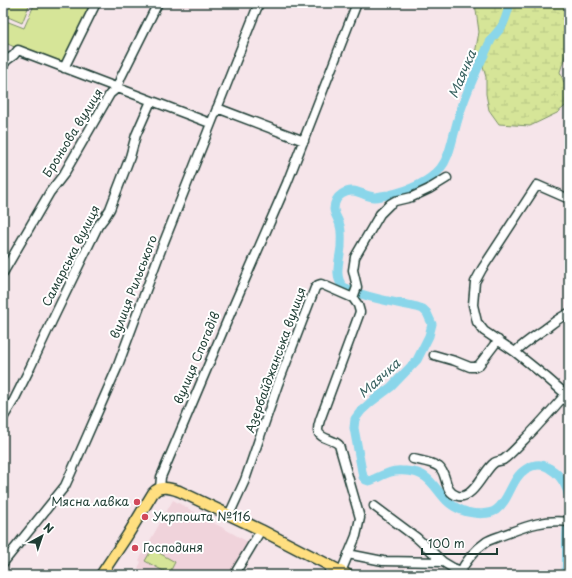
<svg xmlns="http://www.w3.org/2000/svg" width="572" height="578" viewBox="0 0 572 578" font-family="'Playpen Sans',sans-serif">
<defs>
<pattern id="wetland-marsh" width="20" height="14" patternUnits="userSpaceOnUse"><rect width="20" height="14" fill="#d6e598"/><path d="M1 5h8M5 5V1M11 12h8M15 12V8" fill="none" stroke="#b7c584"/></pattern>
</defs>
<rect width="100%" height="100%" fill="#f6e5ea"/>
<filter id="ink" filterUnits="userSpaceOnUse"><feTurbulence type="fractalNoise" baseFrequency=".025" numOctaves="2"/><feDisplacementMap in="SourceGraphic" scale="8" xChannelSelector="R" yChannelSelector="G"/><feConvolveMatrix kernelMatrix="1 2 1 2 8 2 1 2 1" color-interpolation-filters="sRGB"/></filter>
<g filter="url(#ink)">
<path fill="#f0d3db" d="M173,500L248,542L229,575H156L138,568L141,562L139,560Z"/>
<path fill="#d6e598" stroke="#7a9166" d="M3,3H30L22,23L8,17L3,21Z
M35,3H94L61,67L3,42V23L6,21L24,28Z
M152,549L175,562L169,574L145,561Z"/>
<path fill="url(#wetland-marsh)" stroke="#7a9166" d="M475,3H508C502,25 485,42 477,63L474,59L479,32Z
M514,3H569V43L560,72L568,93L569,103L557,113L530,126L499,124L489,110L486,94V77L483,67L485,58L496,38L506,27Z"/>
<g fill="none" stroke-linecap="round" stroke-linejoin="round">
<path stroke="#8ad6ea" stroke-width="9" d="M510,3C508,10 506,19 502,26C499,31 494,35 491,40C488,46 485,53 482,59C471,82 461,105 455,130C451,144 449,158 440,169C427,184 407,191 389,195C384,195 379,197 374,197C362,196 355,186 342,194C337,197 334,203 334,209C334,214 339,220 340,226C342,232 341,240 341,247C340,258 333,279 344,287C349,290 356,292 361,294C379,300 398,303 417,307L423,309L427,313L432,324L429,336L417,360L391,387L371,402L361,411L355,419L354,428L363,477L366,480L369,481C376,479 383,474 391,472C396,470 401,471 406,471C429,472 433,486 446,500C451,505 460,510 467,512C475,514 489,515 496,510C510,500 511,478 526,469C534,464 541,463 549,468C568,479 571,498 569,518C568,522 567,526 567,530C566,545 567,560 566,575"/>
<defs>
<path id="minor" d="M3,65L7,60L14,55L18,50L210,123
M64,68L96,3
M217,108L304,141
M569,199L537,185L482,269L475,282L474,293L473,305L477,322L484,331L515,352L546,377L569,397
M3,273L50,192L64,174L110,94L117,88L121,77L158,3
M353,298L357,287L353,270L355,257L380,214L390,204L395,201L412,197L429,189L447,178
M515,352C524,343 535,336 545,329C553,323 560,317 569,313
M434,355L455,361L470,367H475L479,365L498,340
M3,418L14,400L30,368L52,321L98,226L105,217L110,209L130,157L136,135L151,101
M413,459C421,461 432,462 439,467C448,474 443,492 458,496C473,500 484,470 494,463C496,461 500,461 503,460C510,455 517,447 523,441C538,426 552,410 566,394
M160,488L161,477L230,314L287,183L357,3
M374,506L417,538L443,562
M229,515L245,480L278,384L315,288L318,285L321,284L353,298L358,305L360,312L320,420C319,423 318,427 318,430C318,439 334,439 339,445L360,518L356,536L341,572
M348,554L383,561L443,562L453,568L461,571
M3,563L65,486L70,475L117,368L162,247L259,3
M234,575L261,530
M328,575L331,566
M459,575C465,562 474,550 486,542C491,539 498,537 503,535C527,526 543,519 569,522"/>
<path id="major" d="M101,575L127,536L153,493C160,485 170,488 179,491L261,530L348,575"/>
</defs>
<use href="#minor" stroke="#1f3d34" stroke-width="11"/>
<use href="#major" stroke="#1f3d34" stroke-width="13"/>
<use href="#minor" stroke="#fff" stroke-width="8"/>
<use href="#major" stroke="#ffdf80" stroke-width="10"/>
</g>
</g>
<g fill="#d1495b" stroke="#fff" stroke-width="1.5">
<circle cx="137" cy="502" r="4"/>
<circle cx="145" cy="517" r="4"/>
<circle cx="135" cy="548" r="4"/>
</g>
<g text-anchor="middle" stroke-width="4" stroke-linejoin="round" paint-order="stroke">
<g font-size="12" fill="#1f3d34" stroke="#fff">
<text transform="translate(73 133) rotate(-58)" y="4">Броньова вулиця</text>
<text transform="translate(71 256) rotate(-63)" y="4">Самарська вулиця</text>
<text transform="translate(134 287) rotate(-69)" y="4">вулиця Рильського</text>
<text transform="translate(197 358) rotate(-67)" y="4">вулиця Спогадів</text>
<text transform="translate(276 360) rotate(-70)" y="4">Азербайджанська вулиця</text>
</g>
<g font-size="12" fill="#1f3d34" stroke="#fff" text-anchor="start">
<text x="129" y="506" text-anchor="end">Мясна лавка</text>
<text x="153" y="521">Укрпошта №116</text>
<text x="143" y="552">Господиня</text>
</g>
<g font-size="13" font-style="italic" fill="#3a6362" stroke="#fff">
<text transform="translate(462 74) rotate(-67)" y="5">Маячка</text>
<text transform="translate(379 378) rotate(-42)" y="5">Маячка</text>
</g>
</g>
<rect width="572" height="578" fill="none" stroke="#fff" stroke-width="16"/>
<rect x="8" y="8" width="556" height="562" fill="none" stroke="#1f3d34" stroke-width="1.5" filter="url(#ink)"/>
<g transform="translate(42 536) rotate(40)" stroke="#ffffff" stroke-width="3" paint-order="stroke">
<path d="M0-3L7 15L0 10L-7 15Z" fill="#1f3d34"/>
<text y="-6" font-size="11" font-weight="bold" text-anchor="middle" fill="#1f3d34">N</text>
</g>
<path d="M422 548v6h75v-6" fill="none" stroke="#1f3d34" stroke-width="2"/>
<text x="428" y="548" font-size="12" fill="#1f3d34" stroke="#ffffff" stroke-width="3" paint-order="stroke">100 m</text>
</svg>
